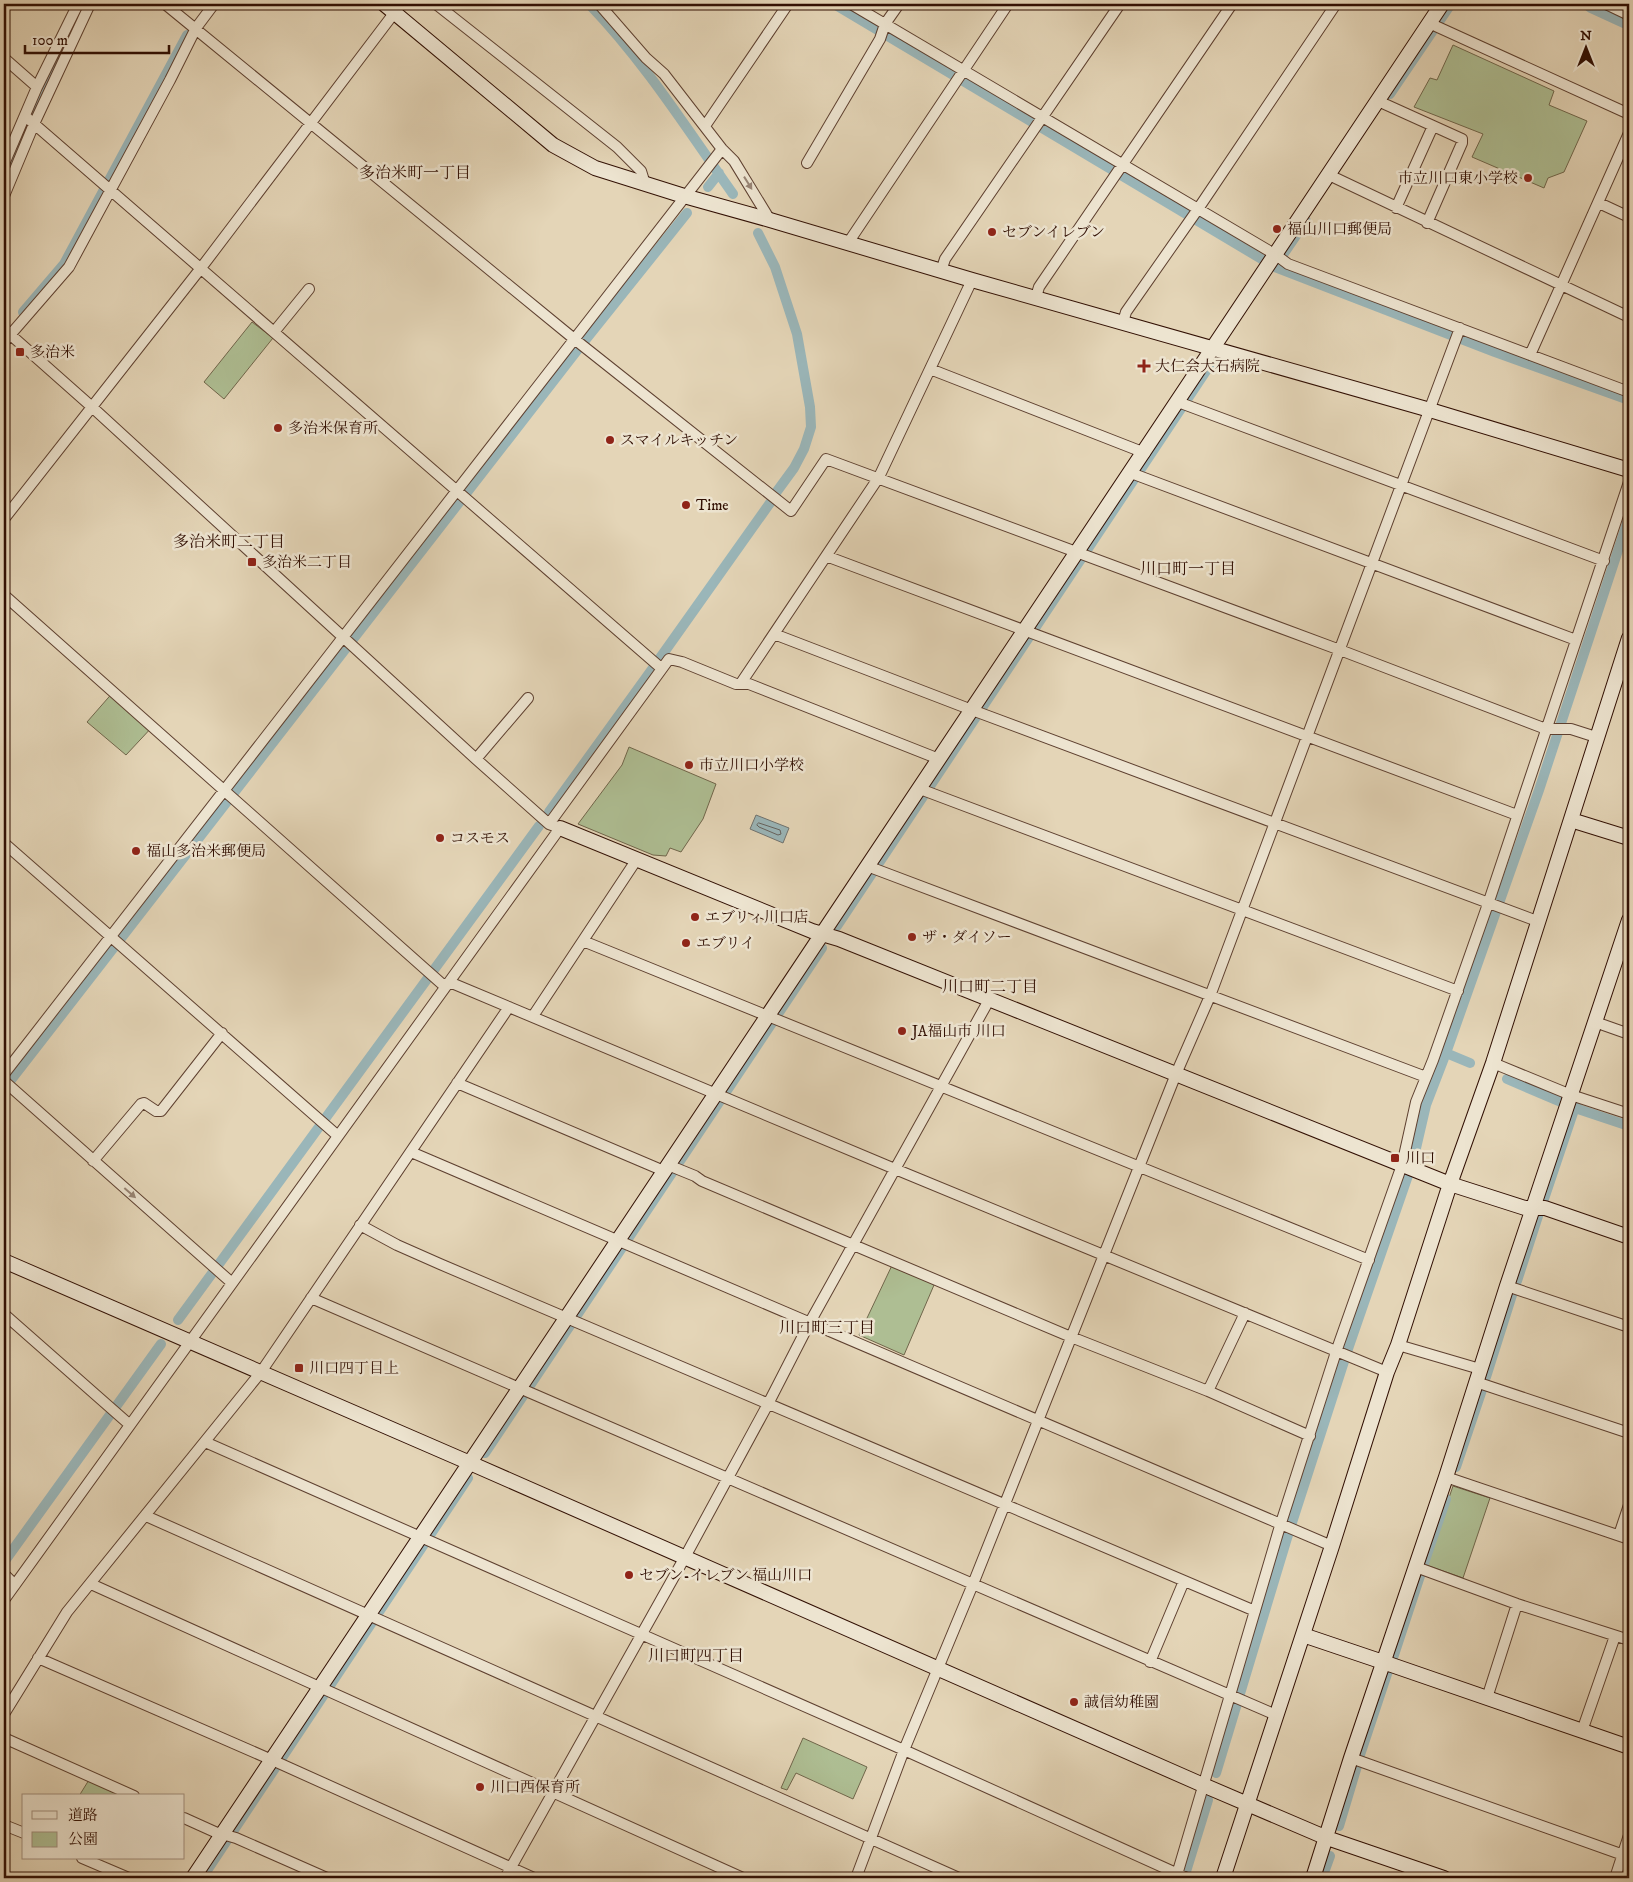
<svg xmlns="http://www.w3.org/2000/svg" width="1633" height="1882" viewBox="0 0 1633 1882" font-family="'IM FELL DW Pica','Noto Serif JP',serif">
<rect width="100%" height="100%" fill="#e4d5b7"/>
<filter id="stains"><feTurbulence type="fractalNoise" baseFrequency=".004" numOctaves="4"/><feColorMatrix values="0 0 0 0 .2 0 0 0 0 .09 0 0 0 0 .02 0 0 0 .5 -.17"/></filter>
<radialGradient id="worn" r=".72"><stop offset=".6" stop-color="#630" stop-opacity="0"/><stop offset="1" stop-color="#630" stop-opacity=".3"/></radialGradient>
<path fill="#aebe93" stroke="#70664b" d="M1453,45L1554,91L1549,105L1587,121L1564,172L1548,178L1544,188L1472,157L1483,134L1414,107L1430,78L1437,80Z
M252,322L273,338L224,399L204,382Z
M115,690L154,725L126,755L87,722Z
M629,747L716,784L703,819L681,852L670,848L666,856L653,855L578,824L622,765Z
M895,1259L937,1278L904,1355L859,1335Z
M1453,1486L1490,1498L1463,1578L1426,1565Z
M803,1738L867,1767L853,1799L796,1773L787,1790L781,1788Z
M92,1775L124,1790L120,1796H79Z"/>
<path fill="#9ab6b9" stroke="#707370" d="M756,815L789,828L783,843L750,829Z"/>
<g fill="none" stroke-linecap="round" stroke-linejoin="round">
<path stroke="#66625e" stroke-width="1" d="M759,823L780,830L781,834L778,835L759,827L757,825Z"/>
<path stroke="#9ab6b9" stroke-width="10" d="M589,4C644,61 687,129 733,194
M834,4L1275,267L1495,352L1629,400
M1390,94L1451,4
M4,183L39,99L84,4
M708,187L719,173
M758,233L775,267L797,334L810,407L811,427L804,449L794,468L775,494
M1276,265L1306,221
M23,312L64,264L187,35
M660,658L770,503
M549,812L653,668
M837,926L1216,356
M1446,1053L1470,1063
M1507,1079L1575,1108L1629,1126
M4,1089L579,348L687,213
M1544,1199L1576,1104
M1517,1281L1539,1213
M178,1320L539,826
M1486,1377L1512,1295
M485,1453L822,948
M1456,1467L1482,1390
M4,1562L161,1344
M1424,1563L1446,1499
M1393,1658L1420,1576
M1360,1755L1388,1671
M1216,1773L1287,1538L1349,1346L1413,1161L1426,1105L1446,1053L1539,790L1629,517
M1339,1826L1357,1766
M202,1878L468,1478
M1184,1878L1208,1800
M1322,1878L1330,1856"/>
<path stroke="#9ab6b9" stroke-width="18" d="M1592,4L1629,21"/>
<defs>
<path id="street" d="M165,4L573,338L791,511L826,459L1340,650L1546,729H1571L1596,737
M436,4L617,147L641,171L645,184
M599,4L646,58L664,74L722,149L734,161L770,220
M851,4L1276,255L1288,264L1629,392
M1606,4L1629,15
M1429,23L1629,114
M4,58L37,87
M1378,101L1462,139V143L1427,223
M25,116L661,668
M705,126L788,4
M807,163L880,39L885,24L899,4
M4,164L37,87L78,4
M1329,175L1629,317
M4,196L34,124L90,4
M1599,203L1629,217
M1396,208L1433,126
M848,243L1008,4
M941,271L945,259L1120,4
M1036,297L1039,287L1232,4
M1123,322L1126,312L1198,209L1336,4
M4,329L92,407L476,759L549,824L560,828L4,1600
M274,332L309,289
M4,342L69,267L170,80L196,28L214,4
M1530,355L1629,133
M930,369L1145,453
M1178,402L1604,561
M1131,473L1576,640
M4,519L201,268L401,4
M826,556L1517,815
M4,595L442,984H454L895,1169L1387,1372
M774,634L972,710L1537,921
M741,683L879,477L972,280
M476,759L528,698
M920,789L1458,991
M549,824L669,659L682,662L736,684H749L939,759
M4,843L338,1136
M867,866L1426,1077
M583,941L1369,1260
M533,1016L637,859
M1595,1022L1629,1034
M1493,1063L1571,1095L1629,1114
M4,1074L722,149
M4,1081L232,1283
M457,1083L664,1171
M411,1152L1332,1546
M93,1161L141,1104L144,1103L156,1111H161L222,1033
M668,1165L695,1176L702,1181L1071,1337L1208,1391L1310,1436
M360,1225L397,1245L440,1264L1255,1611
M1507,1286L1629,1327
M311,1298L1276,1715
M4,1314L130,1425
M1398,1345L1480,1369
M1476,1382L1629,1433
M1208,1391L1245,1313
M205,1442L904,1750L1187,1878
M1446,1477L1629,1539
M146,1516L959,1878
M1619,1535L1629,1505
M1416,1567L1517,1604L1629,1640
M4,1574L15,1585
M91,1584L743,1878
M38,1658L272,1760L534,1878
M1150,1662L1184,1581
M1487,1698L1517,1604
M4,1714L67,1612L261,1372L509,1007
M1582,1731L1615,1636
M4,1738L134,1796
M1351,1758L1629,1857
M184,1818L215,1832L236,1838L327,1878
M4,1825L24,1833
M82,1858L129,1878
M505,1878L685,1557L768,1404L809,1324L989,1000
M856,1878L904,1750L973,1584L1176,1074L1210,996L1460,328
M1176,1878L1280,1526L1336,1352L1402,1165L1416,1102L1433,1060L1488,904L1629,482
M1615,1878L1629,1835"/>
<path id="secondary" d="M384,4L553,145L595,168L684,196L770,220L972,280L1430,410L1629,470
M1571,820L1629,838
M560,828L812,931L839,939L1450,1184L1525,1208H1545L1629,1237
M4,1261L470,1463L1203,1785L1327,1838L1444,1878
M1303,1635L1383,1662L1629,1747
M193,1878L1442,4
M1223,1878L1332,1546L1387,1372L1398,1345L1450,1184L1493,1063L1629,638
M1313,1878L1351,1758L1446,1477L1507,1286L1629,920"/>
</defs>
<use href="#street" stroke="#5e4030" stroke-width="12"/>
<use href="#secondary" stroke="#310f03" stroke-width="16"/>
<use href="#street" stroke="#ede4d0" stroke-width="10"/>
<use href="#secondary" stroke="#ede4d0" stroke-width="14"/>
</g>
<defs><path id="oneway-solid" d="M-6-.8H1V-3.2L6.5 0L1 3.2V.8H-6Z" transform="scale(1.25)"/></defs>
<g fill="#988474">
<use href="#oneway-solid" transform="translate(748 183) rotate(58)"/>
<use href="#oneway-solid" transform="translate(130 1193) rotate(41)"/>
</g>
<g fill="#8f2418" stroke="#ede4d0" stroke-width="2">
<circle cx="1528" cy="178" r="5"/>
<circle cx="1277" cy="229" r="5"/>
<circle cx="992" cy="232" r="5"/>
<rect x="15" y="347" width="10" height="10" rx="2.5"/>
<path d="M1141.5 358.5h5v5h5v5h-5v5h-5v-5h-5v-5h5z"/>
<circle cx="278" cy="428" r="5"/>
<circle cx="610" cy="440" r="5"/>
<circle cx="686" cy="505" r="5"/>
<rect x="247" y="557" width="10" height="10" rx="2.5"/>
<circle cx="689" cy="765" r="5"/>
<circle cx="440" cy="838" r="5"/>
<circle cx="136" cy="851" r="5"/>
<circle cx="695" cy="917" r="5"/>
<circle cx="912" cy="937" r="5"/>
<circle cx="686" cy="943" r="5"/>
<circle cx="902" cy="1031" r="5"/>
<rect x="1390" y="1153" width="10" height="10" rx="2.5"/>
<rect x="294" y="1363" width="10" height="10" rx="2.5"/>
<circle cx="629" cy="1575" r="5"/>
<circle cx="1074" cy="1702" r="5"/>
<circle cx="480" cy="1787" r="5"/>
</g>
<g text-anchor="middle" stroke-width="5" stroke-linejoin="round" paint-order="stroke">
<g font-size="15" fill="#310f03" stroke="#ede4d0" text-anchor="start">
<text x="1518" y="183" text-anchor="end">市立川口東小学校</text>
<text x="1287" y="234">福山川口郵便局</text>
<text x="1002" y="237">セブンイレブン</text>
<text x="30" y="357">多治米</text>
<text x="1155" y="371">大仁会大石病院</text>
<text x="288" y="433">多治米保育所</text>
<text x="620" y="445">スマイルキッチン</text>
<text x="696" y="510">Time</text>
<text x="262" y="567">多治米二丁目</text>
<text x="699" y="770">市立川口小学校</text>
<text x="450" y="843">コスモス</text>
<text x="146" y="856">福山多治米郵便局</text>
<text x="705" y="922">エブリィ川口店</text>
<text x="922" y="942">ザ・ダイソー</text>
<text x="696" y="948">エブリイ</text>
<text x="912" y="1036">JA福山市 川口</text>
<text x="1405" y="1163">川口</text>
<text x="309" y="1373">川口四丁目上</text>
<text x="639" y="1580">セブン-イレブン 福山川口</text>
<text x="1084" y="1707">誠信幼稚園</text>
<text x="490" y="1792">川口西保育所</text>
</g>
<g font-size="16" fill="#310f03" stroke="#ede4d0">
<text x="415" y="178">多治米町一丁目</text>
<text x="229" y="547">多治米町二丁目</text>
<text x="1188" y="574">川口町一丁目</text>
<text x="990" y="992">川口町二丁目</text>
<text x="827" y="1333">川口町三丁目</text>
<text x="696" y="1661">川口町四丁目</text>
</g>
</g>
<rect width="1633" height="1882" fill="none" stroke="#e4d5b7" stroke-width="20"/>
<rect x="5" y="5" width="1623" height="1872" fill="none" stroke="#310f03" stroke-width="2.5"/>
<rect x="10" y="10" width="1613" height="1862" fill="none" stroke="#310f03"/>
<rect x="22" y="1794" width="162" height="65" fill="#ede4d0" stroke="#a28f7e"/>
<rect x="32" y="1811" width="25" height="8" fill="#ede4d0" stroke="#a28f7e"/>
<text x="68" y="1820" font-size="15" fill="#310f03">道路</text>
<rect x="32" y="1832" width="25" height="15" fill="#aebe93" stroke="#a28f7e"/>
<text x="68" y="1844" font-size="15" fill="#310f03">公園</text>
<g transform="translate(1586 48)" stroke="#ede4d0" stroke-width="4" paint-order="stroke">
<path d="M0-4L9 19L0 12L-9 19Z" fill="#310f03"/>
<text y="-8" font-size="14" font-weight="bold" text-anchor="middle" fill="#310f03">N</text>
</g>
<path d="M25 45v8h144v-8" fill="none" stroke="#310f03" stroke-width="2.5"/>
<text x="32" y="45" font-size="15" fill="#310f03" stroke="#ede4d0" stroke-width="4" paint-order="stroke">100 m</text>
<rect width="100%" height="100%" filter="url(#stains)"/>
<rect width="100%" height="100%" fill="url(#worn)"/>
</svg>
